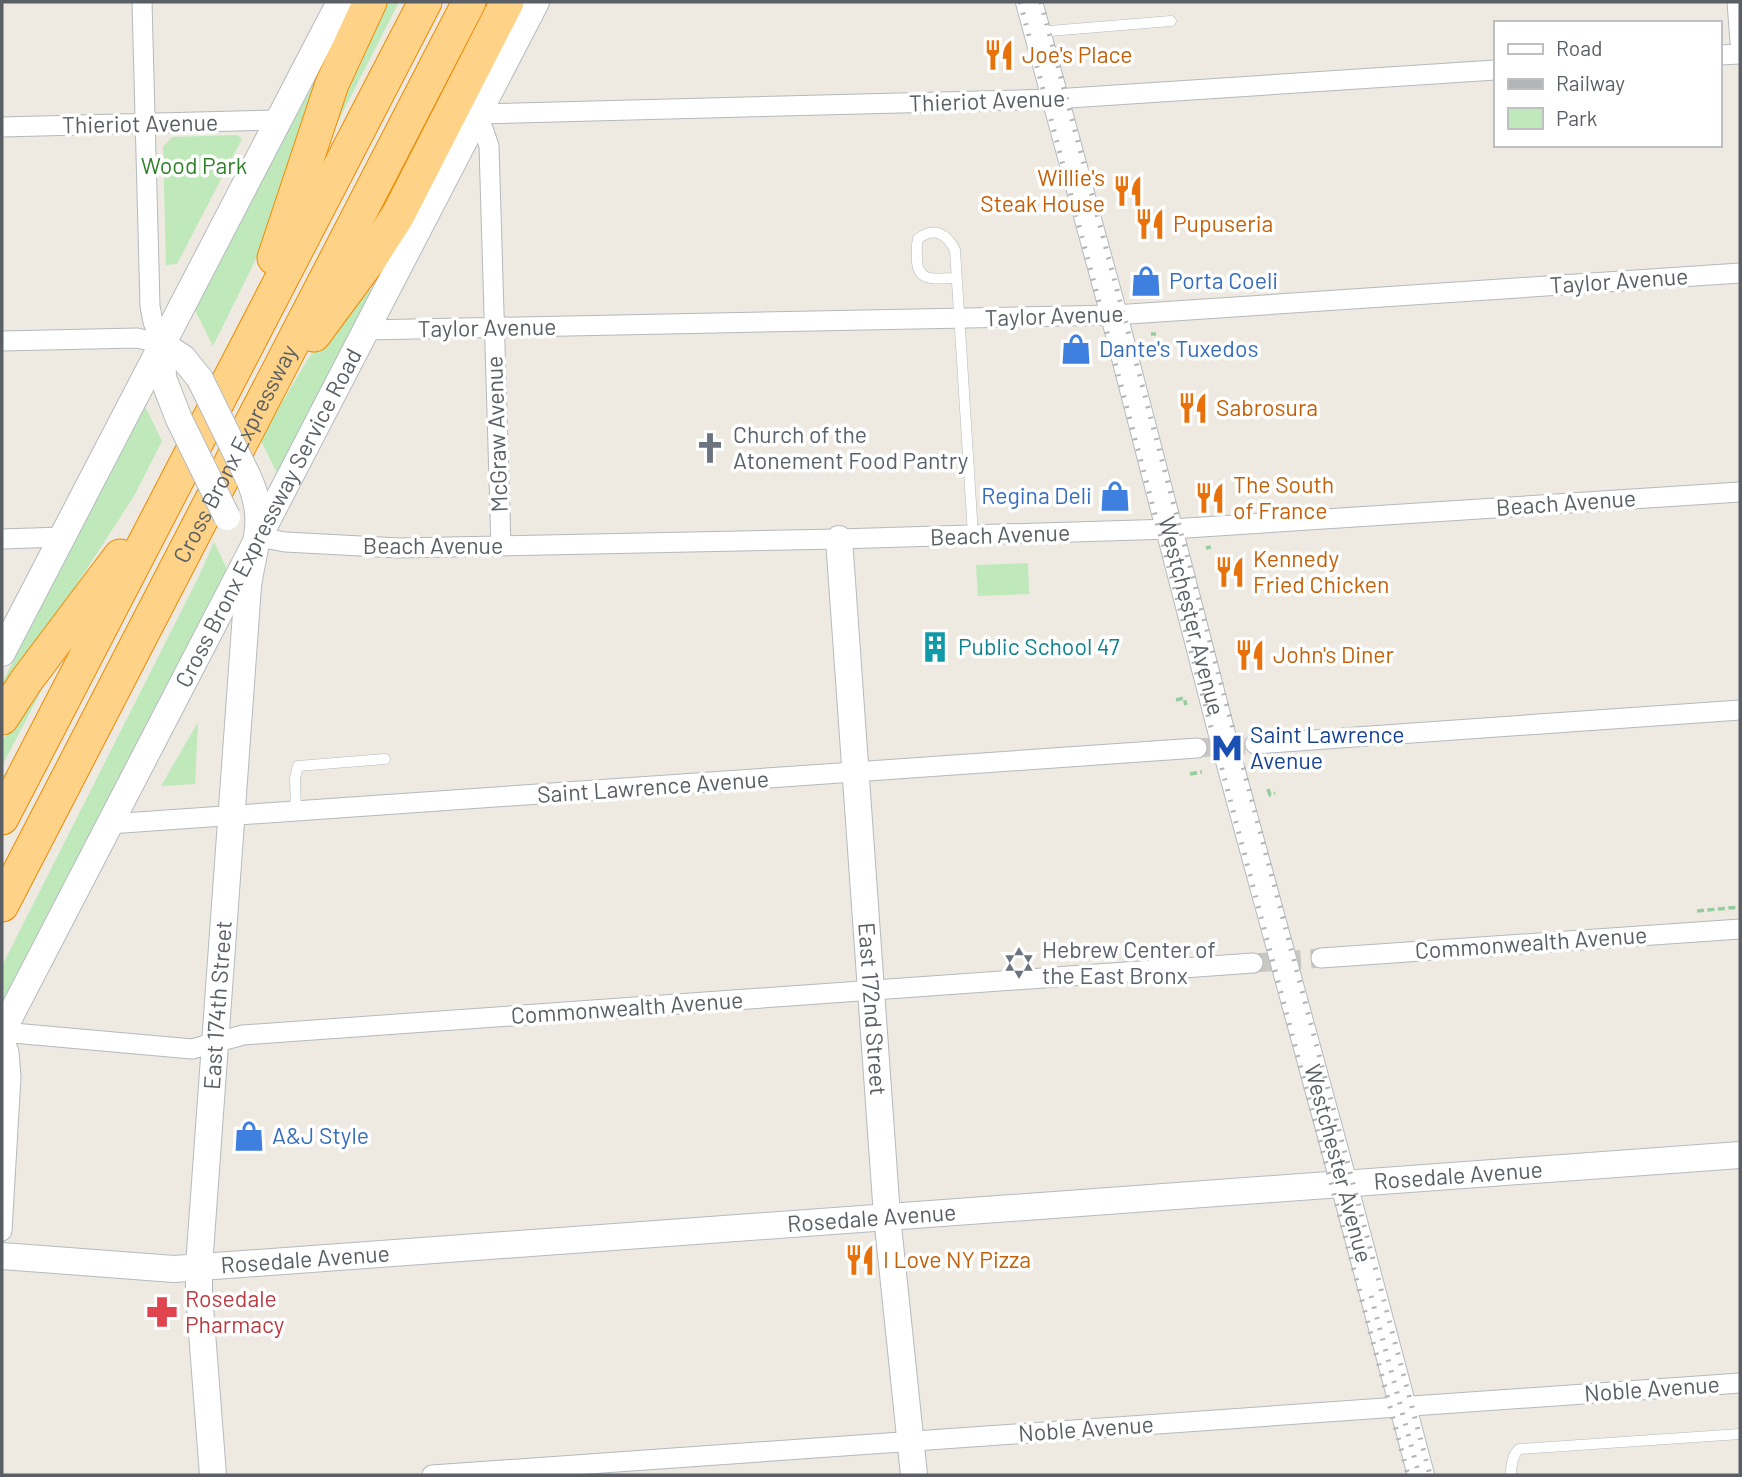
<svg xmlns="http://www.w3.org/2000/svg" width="1742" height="1477" viewBox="0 0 1742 1477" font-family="Barlow,sans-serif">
<rect width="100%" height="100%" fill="#eeeae1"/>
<path fill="#bfe9ba" d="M385,2H399L322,153L332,115Z
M337,36L258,255L213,346L195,310Z
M237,135L242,139L177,264L166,265L163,147L172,137Z
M362,286L372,291L279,473L276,471L260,439L308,359Z
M145,406L162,441L134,496L2,700V683Z
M214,542L228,571L2,1010V966L199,576Z
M1028,563L1029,594L978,596L976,565Z
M48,678L2,766V741L34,690Z
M198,722L195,784L161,786Z"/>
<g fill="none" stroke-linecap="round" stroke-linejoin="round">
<path stroke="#c9c7c2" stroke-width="19" stroke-dasharray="19 10" stroke-linecap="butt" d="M1197,748L1255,744
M1253,963L1321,958"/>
<defs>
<path id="lane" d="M1037,32L1171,21
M956,278C939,278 918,284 917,261C917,253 916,246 918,239C934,226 947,234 955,250L973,535
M296,812L295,778L298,766L385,759
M1511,1475C1511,1465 1512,1456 1519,1449L1740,1434"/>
<path id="street" d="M142,2L150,306L153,322L162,344
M1737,2L1740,42
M1719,55L1740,54
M2,127L278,120
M366,330L1114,315L1740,273
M2,341L137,338L162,344
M259,537L285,542L399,548L839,539L1171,529L1740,492
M2,539L62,537
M501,546L489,146L478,114L1054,99L1495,70
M1255,744L1740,710
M109,824L1197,748
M1321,958L1740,929
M2,1231L11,1077L9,1052L2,1032L192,1049L243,1035L1253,963
M432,1475L1740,1383"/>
<g id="secondary">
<path id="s1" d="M1029,2L1114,315L1225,746L1336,1154L1421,1475"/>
<path d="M162,344L183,358L200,379"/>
<path d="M162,346L163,378L179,419"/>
<path id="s2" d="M839,539L887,1216L914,1475"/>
<path d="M2,653L340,2"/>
<path id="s3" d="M2,1032L536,2"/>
<path id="s4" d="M2,1256L174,1269L1740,1155"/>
<path id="s5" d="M213,1475L199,1294V1266L248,586C254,543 268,521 248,477"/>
</g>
<g id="highway">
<path d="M274,258L332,84L370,2"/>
<path d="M314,335L368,262L398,215L507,2"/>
<path d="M2,718L26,681L120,556"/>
<path d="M2,818L425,2"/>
<path id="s6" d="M2,905L469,2"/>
</g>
</defs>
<use href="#lane" stroke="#b4b9bd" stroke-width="11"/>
<use href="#street" stroke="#b4b9bd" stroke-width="21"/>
<use href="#secondary" stroke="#b5babf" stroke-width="28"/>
<use href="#highway" stroke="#ef8a00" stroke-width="35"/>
<path stroke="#94cd9e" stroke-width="3.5" stroke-dasharray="7 3.5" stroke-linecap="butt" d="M1151,334H1156
M1206,548L1211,547
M1176,700L1184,698L1186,705
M1190,774L1202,772
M1268,789L1270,795L1275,793
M1697,911L1740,907"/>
<use href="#lane" stroke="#fff" stroke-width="10"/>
<use href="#street" stroke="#fff" stroke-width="19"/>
<use href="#secondary" stroke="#fff" stroke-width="26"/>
<use href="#highway" stroke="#ffd387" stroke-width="33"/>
<path stroke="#b3b4b5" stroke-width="5" stroke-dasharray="2 9" stroke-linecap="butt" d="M1020,2L1408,1475
M1041,2L1430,1475
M1371,1296L1419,1475"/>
<defs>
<path id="secondary-bridge" d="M200,379L248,477
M179,419L227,517"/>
</defs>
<use href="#secondary-bridge" stroke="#b5babf" stroke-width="28" stroke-linecap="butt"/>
<use href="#secondary-bridge" stroke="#fff" stroke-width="26"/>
</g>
<defs>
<symbol id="restaurant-bare" viewBox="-9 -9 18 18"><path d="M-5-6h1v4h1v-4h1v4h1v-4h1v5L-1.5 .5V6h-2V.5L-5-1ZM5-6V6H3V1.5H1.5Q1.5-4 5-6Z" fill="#e8710a" stroke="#fff" stroke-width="2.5" paint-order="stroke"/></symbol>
<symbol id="shop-bare" viewBox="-9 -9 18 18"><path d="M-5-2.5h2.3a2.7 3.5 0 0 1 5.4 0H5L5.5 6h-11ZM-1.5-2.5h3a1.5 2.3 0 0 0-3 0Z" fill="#3f7fe0" stroke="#fff" stroke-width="2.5" paint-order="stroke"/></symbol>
<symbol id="church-bare" viewBox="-9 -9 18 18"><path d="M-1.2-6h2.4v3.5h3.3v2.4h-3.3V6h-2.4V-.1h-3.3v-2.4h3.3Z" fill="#6b7280" stroke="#fff" stroke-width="2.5" paint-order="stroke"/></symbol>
<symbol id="building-bare" viewBox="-9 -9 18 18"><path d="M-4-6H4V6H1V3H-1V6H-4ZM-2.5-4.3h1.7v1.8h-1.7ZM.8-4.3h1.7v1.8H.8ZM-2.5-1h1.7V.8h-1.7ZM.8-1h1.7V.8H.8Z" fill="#0f9aa8" stroke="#fff" stroke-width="2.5" paint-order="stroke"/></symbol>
<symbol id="metro-bare" viewBox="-9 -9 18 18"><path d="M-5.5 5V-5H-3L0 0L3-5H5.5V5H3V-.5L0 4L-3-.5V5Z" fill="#1a4fb4" stroke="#fff" stroke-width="2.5" paint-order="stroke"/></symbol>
<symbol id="synagogue-bare" viewBox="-9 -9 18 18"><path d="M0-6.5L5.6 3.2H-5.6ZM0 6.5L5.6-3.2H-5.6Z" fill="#6b7280" stroke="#fff" stroke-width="2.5" paint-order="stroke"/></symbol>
<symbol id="pharmacy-bare" viewBox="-9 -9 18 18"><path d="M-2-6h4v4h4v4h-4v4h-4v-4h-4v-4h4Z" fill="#e0444e" stroke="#fff" stroke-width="2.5" paint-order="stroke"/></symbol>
</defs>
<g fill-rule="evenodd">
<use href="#restaurant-bare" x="977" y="33" width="44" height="44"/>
<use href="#restaurant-bare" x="1106" y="169" width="44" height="44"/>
<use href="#restaurant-bare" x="1128" y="202" width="44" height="44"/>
<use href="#shop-bare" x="1124" y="259" width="44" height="44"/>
<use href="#shop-bare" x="1054" y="327" width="44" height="44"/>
<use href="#restaurant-bare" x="1171" y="386" width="44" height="44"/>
<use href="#church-bare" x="688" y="426" width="44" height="44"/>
<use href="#shop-bare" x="1093" y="474" width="44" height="44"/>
<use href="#restaurant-bare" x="1188" y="476" width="44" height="44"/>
<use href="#restaurant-bare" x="1208" y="550" width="44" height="44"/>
<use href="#building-bare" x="913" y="625" width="44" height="44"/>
<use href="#restaurant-bare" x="1228" y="633" width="44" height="44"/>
<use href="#metro-bare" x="1205" y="726" width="44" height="44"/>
<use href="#synagogue-bare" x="997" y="941" width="44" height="44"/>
<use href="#shop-bare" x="227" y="1114" width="44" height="44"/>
<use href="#restaurant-bare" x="838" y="1238" width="44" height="44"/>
<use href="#pharmacy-bare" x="140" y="1290" width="44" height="44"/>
</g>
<g text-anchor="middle" stroke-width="7" stroke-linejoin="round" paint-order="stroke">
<g font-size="23" fill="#c56008" stroke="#fff" text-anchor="start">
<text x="1022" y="63">Joe's Place</text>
<text x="1105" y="186" text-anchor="end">Willie's<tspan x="1105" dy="26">Steak House</tspan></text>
<text x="1173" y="232">Pupuseria</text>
<text x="1216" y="416">Sabrosura</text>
<text x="1233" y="493">The South<tspan x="1233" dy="26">of France</tspan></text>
<text x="1253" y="567">Kennedy<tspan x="1253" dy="26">Fried Chicken</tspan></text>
<text x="1273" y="663">John's Diner</text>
<text x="883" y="1268">I Love NY Pizza</text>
</g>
<g font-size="23" fill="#595f64" stroke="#fff">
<text transform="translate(987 101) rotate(-2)" y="8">Thieriot Avenue</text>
<text transform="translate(140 124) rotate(-1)" y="8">Thieriot Avenue</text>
<text transform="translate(1619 281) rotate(-4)" y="8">Taylor Avenue</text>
<text transform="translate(1054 316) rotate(-2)" y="8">Taylor Avenue</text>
<text transform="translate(487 328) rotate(-1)" y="8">Taylor Avenue</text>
<text transform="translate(497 434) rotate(-92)" y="8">McGraw Avenue</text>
<text dy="8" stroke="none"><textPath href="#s6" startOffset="508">Cross Bronx Expressway</textPath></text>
<text transform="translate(1566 503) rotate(-4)" y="8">Beach Avenue</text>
<text dy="8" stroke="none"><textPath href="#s3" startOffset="579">Cross Bronx Expressway Service Road</textPath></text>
<text transform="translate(1000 535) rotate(-2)" y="8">Beach Avenue</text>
<text x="433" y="554">Beach Avenue</text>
<text dy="8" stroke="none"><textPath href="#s1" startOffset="635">Westchester Avenue</textPath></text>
<text transform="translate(653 787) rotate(-4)" y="8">Saint Lawrence Avenue</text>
<text transform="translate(1531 943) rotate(-4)" y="8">Commonwealth Avenue</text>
<text dy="8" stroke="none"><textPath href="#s5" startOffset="471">East 174th Street</textPath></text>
<text transform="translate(627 1008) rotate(-4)" y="8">Commonwealth Avenue</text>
<text dy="8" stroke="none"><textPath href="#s2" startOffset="471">East 172nd Street</textPath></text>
<text dy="8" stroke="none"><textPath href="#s1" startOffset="1202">Westchester Avenue</textPath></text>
<text dy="8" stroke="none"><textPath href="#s4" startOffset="1460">Rosedale Avenue</textPath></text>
<text dy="8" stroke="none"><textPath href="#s4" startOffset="872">Rosedale Avenue</textPath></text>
<text dy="8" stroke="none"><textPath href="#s4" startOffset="304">Rosedale Avenue</textPath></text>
<text transform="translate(1652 1389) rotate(-4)" y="8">Noble Avenue</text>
<text transform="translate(1086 1429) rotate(-4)" y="8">Noble Avenue</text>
</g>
<g font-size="23" fill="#30822a" stroke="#fff">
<text x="194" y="174">Wood Park</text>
</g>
<g font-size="23" fill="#366cbe" stroke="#fff" text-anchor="start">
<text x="1169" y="289">Porta Coeli</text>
<text x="1099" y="357">Dante's Tuxedos</text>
<text x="1092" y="504" text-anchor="end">Regina Deli</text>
<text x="272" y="1144">A&amp;J Style</text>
</g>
<g font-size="23" fill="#5b616d" stroke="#fff" text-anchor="start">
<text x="733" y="443">Church of the<tspan x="733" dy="26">Atonement Food Pantry</tspan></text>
<text x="1042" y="958">Hebrew Center of<tspan x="1042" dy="26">the East Bronx</tspan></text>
</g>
<g font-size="23" fill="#0d838f" stroke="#fff" text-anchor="start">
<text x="958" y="655">Public School 47</text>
</g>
<g font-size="23" fill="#164399" stroke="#fff" text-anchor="start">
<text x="1250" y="743">Saint Lawrence<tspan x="1250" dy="26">Avenue</tspan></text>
</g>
<g font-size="23" fill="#be3a42" stroke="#fff" text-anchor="start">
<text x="185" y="1307">Rosedale<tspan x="185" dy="26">Pharmacy</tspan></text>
</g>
</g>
<rect width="1742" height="1477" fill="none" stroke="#595f64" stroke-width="7"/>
<rect x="1494" y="21" width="228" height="126" fill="#ffffff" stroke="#bdbfc1" stroke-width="2"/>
<rect x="1508" y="44" width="35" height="10" fill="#ffffff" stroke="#bdbfc1" stroke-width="2"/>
<text x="1556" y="56" font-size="21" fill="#595f64">Road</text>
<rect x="1508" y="79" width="35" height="10" fill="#b3b4b5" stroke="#bdbfc1" stroke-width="2"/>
<text x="1556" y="91" font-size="21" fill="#595f64">Railway</text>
<rect x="1508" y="108" width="35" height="21" fill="#bfe9ba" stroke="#bdbfc1" stroke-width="2"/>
<text x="1556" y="126" font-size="21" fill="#595f64">Park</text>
</svg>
